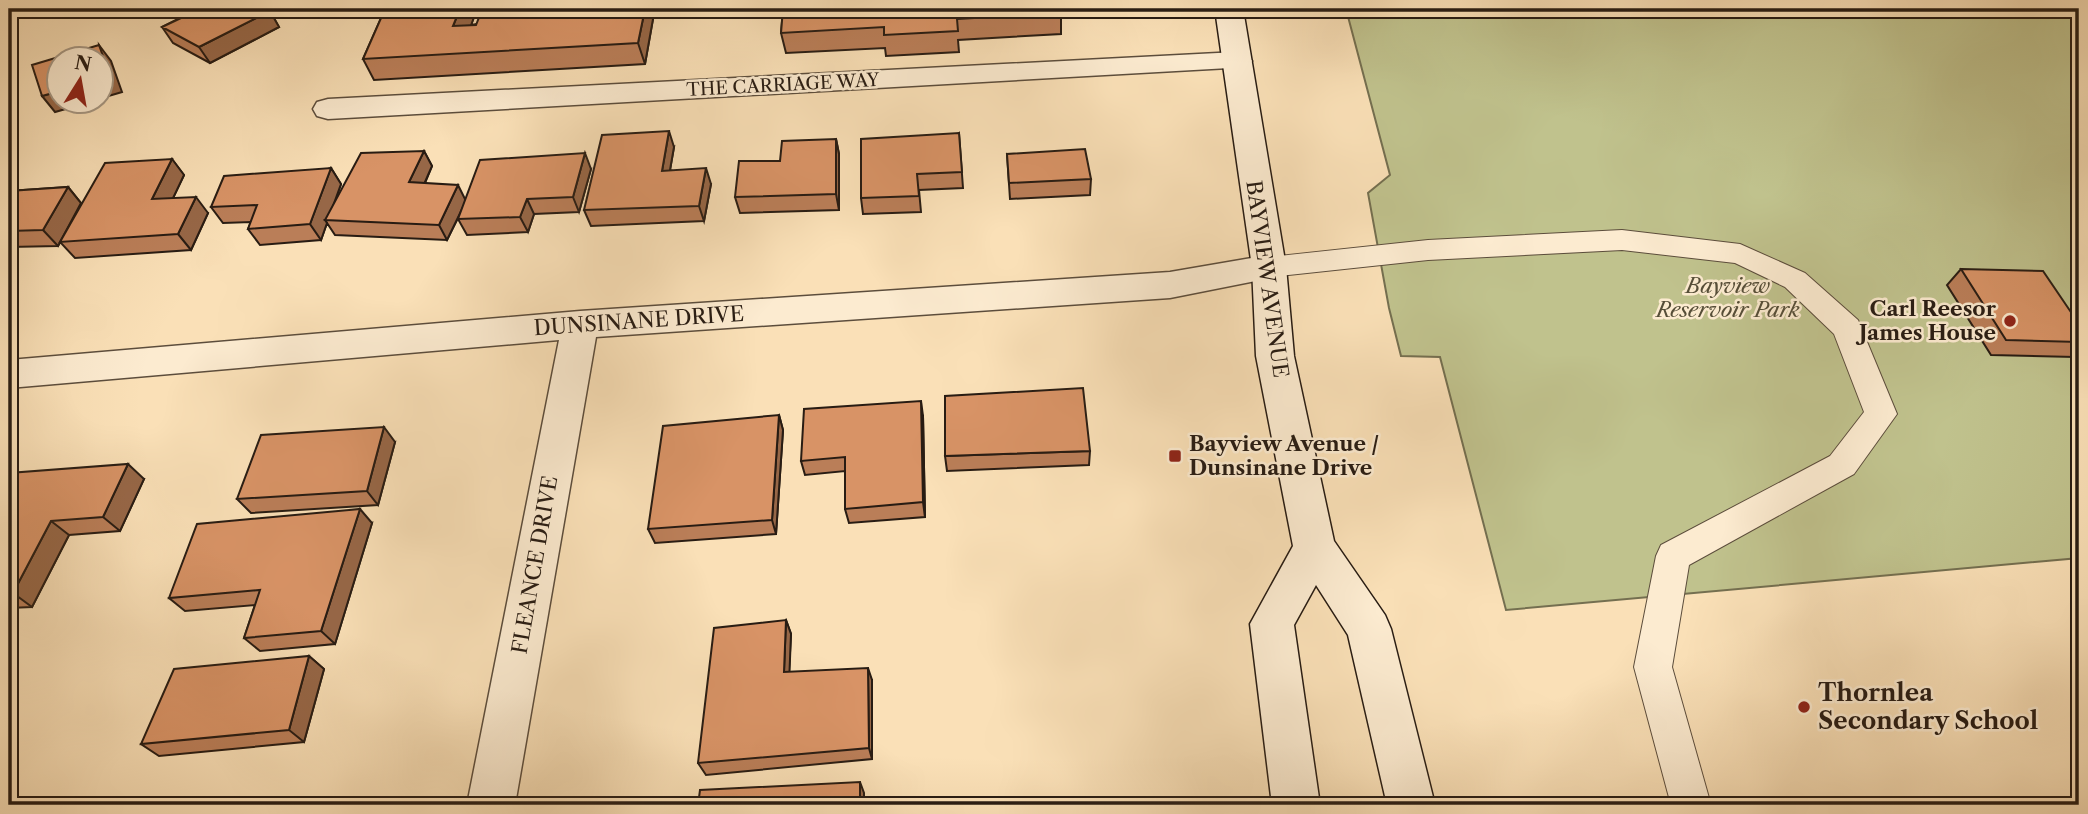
<svg xmlns="http://www.w3.org/2000/svg" width="2088" height="814" viewBox="0 0 2088 814" font-family="'Libre Caslon Text',serif">
<rect width="100%" height="100%" fill="#fae0b7"/>
<filter id="stains"><feTurbulence type="fractalNoise" baseFrequency=".00286" numOctaves="4"/><feColorMatrix values="0 0 0 0 .2 0 0 0 0 .09 0 0 0 0 .02 0 0 0 .5 -.17"/></filter>
<radialGradient id="worn" r=".72"><stop offset=".6" stop-color="#630" stop-opacity="0"/><stop offset="1" stop-color="#630" stop-opacity=".3"/></radialGradient>
<path fill="#c0c28d" stroke="#746f50" stroke-width="2" d="M1346,9H2079V558L1506,610L1440,357L1401,356L1389,308L1368,193L1390,175Z"/>
<g fill="none" stroke-linecap="round" stroke-linejoin="round">
<defs>
<path id="lane" d="M1622,230L1740,244L1805,273L1858,320L1897,414L1854,474L1689,565L1672,667L1711,805H1671L1634,667L1656,556L1661,545L1830,456L1864,412L1834,334L1785,287L1735,263L1622,250L1428,260L1269,277L1259,274L1255,267L1259,260L1269,257L1428,240Z"/>
<path id="street" d="M1237,52L1247,55L1252,61L1247,67L328,119L317,116L313,109L317,102L328,99Z
M1269,255L1281,258L1286,267L1281,276L1170,298L596,337L515,805H467L559,340L9,388V360L580,311L1170,272Z"/>
<path id="secondary" d="M1215,9H1243L1286,267L1294,356L1334,541L1385,615L1391,629L1435,805H1387L1348,635L1316,585L1294,625L1320,805H1272L1250,624L1293,546L1256,356L1252,267Z"/>
</defs>
<use href="#lane" stroke="#5c4d3c" stroke-width="2"/>
<use href="#street" stroke="#5c4d3c" stroke-width="3"/>
<use href="#secondary" stroke="#281c13" stroke-width="3"/>
<use href="#lane" fill="#fcebd0" fill-rule="evenodd"/>
<use href="#street" fill="#fcebd0" fill-rule="evenodd"/>
<use href="#secondary" fill="#fcebd0" fill-rule="evenodd"/>
</g>
<path fill="#ba7e58" stroke="#281c13" stroke-width="2" d="M198,9H266L270,11L279,27L210,63L173,43L162,27Z
M385,9H477L471,25L549,11L550,9H650L653,19L645,64L374,80L363,59Z
M783,9L1061,13V34L958,40L959,52L886,56L885,48L786,53L781,33Z
M959,133L963,188L919,190L921,212L863,214L861,198Z
M836,139L839,154V210L740,213L735,197L780,161Z
M674,147L670,170L711,184L704,221L591,226L584,210Z
M424,151L432,166L425,183L465,200L591,169L579,212L534,214L528,232L467,235L458,219L462,210L447,240L335,235L327,223L321,240L260,245L248,229L251,222L223,223L211,207L331,168L341,184L335,201Z
M1007,154L1091,179L1090,195L1010,199Z
M172,159L184,175L173,198L208,213L191,250L75,258L60,242Z
M68,187L81,203L58,246L9,247V191Z
M1961,269L2079,324V354L2075,357L1991,355L1947,285Z
M779,415L783,430L776,534L655,543L648,529Z
M923,416L925,517L849,523L845,509V471L805,475L801,461Z
M395,442L378,505L251,513L237,499Z
M1090,451L1089,465L947,471L945,456Z
M9,473L144,479L120,531L69,535L32,607L9,608Z
M372,523L335,644L260,651L244,638L255,605L185,611L169,598Z
M786,620L791,634L789,672L872,680V759L706,775L698,763Z
M309,656L324,669L304,742L159,756L141,744Z"/>
<path fill="#976747" stroke="#281c13" stroke-width="2" d="M460,9H477L463,47L453,26Z
M645,9H650L653,19L645,64L638,43Z
M270,11L279,27L210,63L199,47Z
M99,45L111,61L122,92L102,98V79Z
M60,91V102H90L55,112L42,96Z
M669,131L674,147L667,187L662,171Z
M836,139L839,154V210L836,194Z
M424,151L432,166L418,198L409,182Z
M585,153L591,169L579,212L573,197Z
M172,159L184,175L165,215L152,199Z
M331,168L341,184L328,220H325L327,223L321,240L310,224Z
M706,168L711,184L704,221L699,206Z
M458,185L466,201L447,240L439,225Z
M68,187L81,203L58,246L43,230Z
M196,197L208,213L191,250L178,234Z
M527,199L534,214L528,232L520,217Z
M921,401L923,416L925,517L923,502Z
M779,415L783,430L776,534L772,520Z
M384,427L395,442L378,505L367,491Z
M128,464L144,479L120,531L103,517Z
M360,509L372,523L335,644L321,631Z
M51,521L69,535L32,607L13,593Z
M786,620L791,634L789,684L784,672Z
M309,656L324,669L304,742L289,730Z
M868,668L872,680V759L869,748Z
M860,782L864,793V805H860Z"/>
<path fill="#d89366" stroke="#281c13" stroke-width="2" d="M200,9H266L270,11L199,47L162,27Z
M385,9H460L453,26L476,25L480,15L549,11L550,9H645L638,43L363,59Z
M783,9H1061V13L957,19L958,31L884,35V27L781,33Z
M99,45L110,76L102,79V60H60V91L42,96L32,65Z
M669,131L662,171L706,168L699,206L584,210L602,135Z
M959,133L962,172L917,174L919,196L861,198V139Z
M836,139V194L735,197L739,161H780L782,141Z
M1085,149L1091,179L1009,183L1007,154Z
M424,151L409,182L458,185L439,225L325,220L361,153Z
M585,153L573,197L527,199L520,217L458,219L480,160Z
M172,159L152,199L196,197L178,234L60,242L105,163Z
M331,168L310,224L248,229L257,205L211,207L224,176Z
M68,187L43,230L9,231V191Z
M1961,269L2043,271L2079,324V342L2006,340Z
M1083,388L1090,451L945,456V396Z
M921,401L923,502L845,509V457L801,461L804,409Z
M779,415L772,520L648,529L663,426Z
M384,427L367,491L237,499L261,435Z
M128,464L103,517L51,521L13,593H9V473Z
M360,509L321,631L244,638L260,590L169,598L197,524Z
M786,620L784,672L868,668L869,748L698,763L714,628Z
M309,656L289,730L141,744L174,669Z
M860,782V805H698L700,790Z"/>
<g fill="#8f2418" stroke="#fcebd0" stroke-width="2.5">
<circle cx="2010" cy="321" r="7"/>
<rect x="1168" y="449" width="14" height="14" rx="3.5"/>
<circle cx="1804" cy="707" r="7"/>
</g>
<g text-anchor="middle" stroke-width="5" stroke-linejoin="round" paint-order="stroke">
<g font-size="18" fill="#281c13" stroke="#fcebd0">
<text transform="translate(783 85) rotate(-3)" y="6">THE CARRIAGE WAY</text>
</g>
<g font-size="21" fill="#281c13" stroke="#fcebd0">
<text transform="translate(1267 279) rotate(82)" y="7">BAYVIEW AVENUE</text>
<text transform="translate(639 321) rotate(-4)" y="7">DUNSINANE DRIVE</text>
<text transform="translate(535 565) rotate(-80)" y="7">FLEANCE DRIVE</text>
</g>
<g font-size="21" font-style="italic" fill="#564e38" stroke="#fcebd0">
<text x="1728" y="293">Bayview<tspan x="1728" dy="24">Reservoir Park</tspan></text>
</g>
<g font-size="21" font-weight="bold" fill="#281c13" stroke="#fcebd0" text-anchor="end">
<text x="1996" y="316">Carl Reesor<tspan x="1996" dy="24">James House</tspan></text>
<text x="1189" y="451" text-anchor="start">Bayview Avenue /<tspan x="1189" dy="24">Dunsinane Drive</tspan></text>
</g>
<g font-size="24" font-weight="bold" fill="#281c13" stroke="#fcebd0" text-anchor="start">
<text x="1818" y="701">Thornlea<tspan x="1818" dy="28">Secondary School</tspan></text>
</g>
</g>
<rect width="2088" height="814" fill="none" stroke="#fae0b7" stroke-width="35"/>
<rect x="10" y="10" width="2067" height="793" fill="none" stroke="#281c13" stroke-width="3.5"/>
<rect x="18" y="18" width="2053" height="779" fill="none" stroke="#281c13" stroke-width="2"/>
<g transform="translate(80 80) rotate(11)"><circle r="33" fill="#fcebd0" stroke="#a79884" stroke-width="2"/>
<path d="M0-5L12 26L0 18L-12 26Z" fill="#8f2418"/>
<text y="-10" font-size="19" font-weight="bold" text-anchor="middle" fill="#281c13">N</text>
</g>
<rect width="100%" height="100%" filter="url(#stains)"/>
<rect width="100%" height="100%" fill="url(#worn)"/>
</svg>
